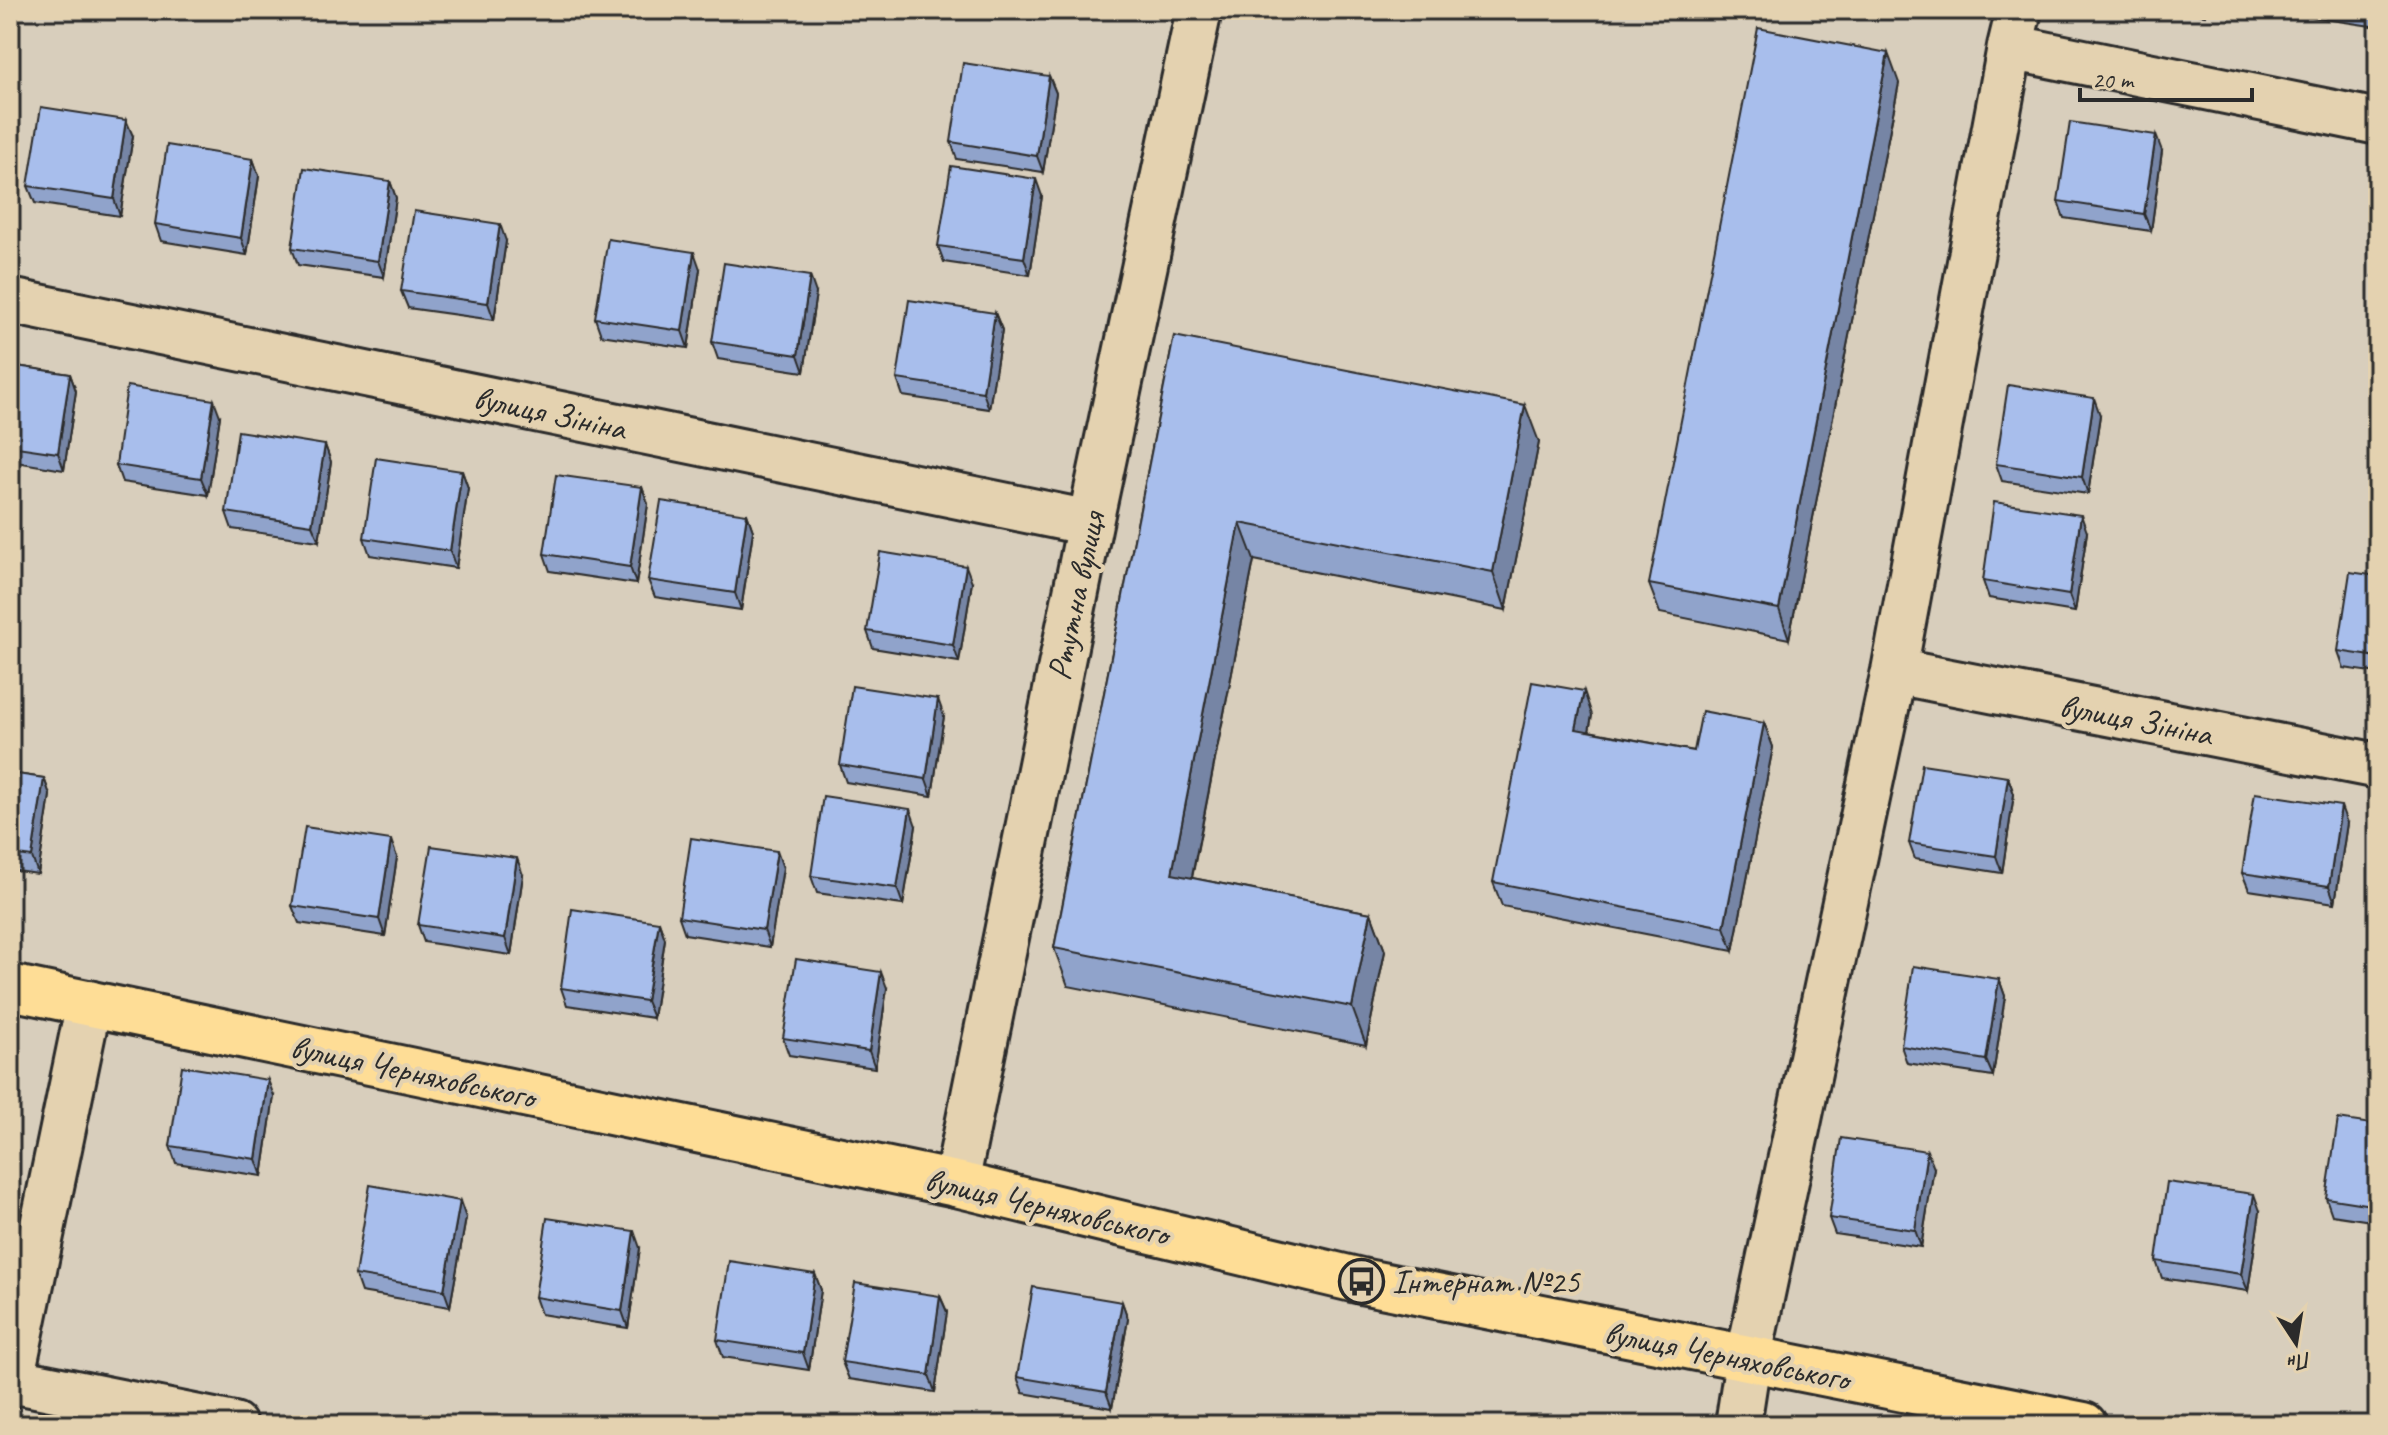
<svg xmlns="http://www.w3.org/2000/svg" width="2388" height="1435" viewBox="0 0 2388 1435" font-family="Caveat,sans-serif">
<rect width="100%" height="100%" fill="#d8cebc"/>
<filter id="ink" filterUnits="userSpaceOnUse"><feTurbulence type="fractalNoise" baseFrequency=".0125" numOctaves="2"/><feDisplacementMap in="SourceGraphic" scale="16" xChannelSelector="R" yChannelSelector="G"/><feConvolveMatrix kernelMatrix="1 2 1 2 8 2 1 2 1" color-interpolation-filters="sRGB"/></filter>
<g filter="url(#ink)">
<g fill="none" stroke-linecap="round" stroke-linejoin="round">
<defs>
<path id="minor" d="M2010,47L2378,122
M10,301L1090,523
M1894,671L2378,766
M956,1184L1090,523L1199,10
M11,1380L234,1425
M10,1385L89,1003
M1738,1425L1748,1360L1894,671L2010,47L2019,10"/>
<path id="major" d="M10,987L956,1184L1361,1281L2084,1425"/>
</defs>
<use href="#minor" stroke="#2b2b2b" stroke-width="50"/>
<use href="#major" stroke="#2b2b2b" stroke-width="50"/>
<use href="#minor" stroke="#e4d2b0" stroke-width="44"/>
<use href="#major" stroke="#fedd96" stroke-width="44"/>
</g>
<path fill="#90a3cb" stroke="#2b2b2b" stroke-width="2" d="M2173,10H2206L2205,15Z
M2290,10H2378V27L2292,14Z
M1049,76L1056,93L1043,172L957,159L951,142Z
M1899,83L1789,639L1660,613L1649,584Z
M133,136L120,216L35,203L28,186Z
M2162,151L2151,231L2064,218L2058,201Z
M253,159L259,176L247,255L161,241L155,224Z
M390,181L396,198L384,277L298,265L292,248Z
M1042,196L1030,275L944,262L938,246Z
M506,241L494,320L408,308L401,291Z
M2378,243V290L2373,276Z
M700,269L688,348L601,335L595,318Z
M816,293L804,372L718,359L712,342Z
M995,313L1002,330L989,409L903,396L897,379Z
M1174,336L1539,442L1506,610L1254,560L1192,878L1371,913L1385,951L1366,1045L1068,986L1054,948Z
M10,365L70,374L76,391L64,470L10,461Z
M2100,415L2088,494L2002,481L1996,464Z
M220,416L208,495L122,482L116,465Z
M325,445L331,462L319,541L232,529L226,512Z
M462,471L468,488L456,568L370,555L364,538Z
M642,487L648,504L636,584L550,571L544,554Z
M747,514L753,531L741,610L655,597L648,580Z
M2087,532L2075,612L1989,598L1983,581Z
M2378,576V673L2344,668L2338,651Z
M972,582L959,662L873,648L867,631Z
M1592,715L1589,731L1694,751L1764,723L1773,747L1733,951L1502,906L1493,882Z
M944,716L932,796L846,782L840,765Z
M10,773L44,778L50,795L38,874L10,870Z
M2008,777L2014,794L2002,873L1915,859L1909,843Z
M2347,823L2335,903L2249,890L2242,873Z
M916,826L903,905L817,893L811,876Z
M397,857L385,936L299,923L292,906Z
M783,868L770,947L685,934L679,917Z
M523,875L511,955L424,942L418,925Z
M659,922L665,939L653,1018L567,1005L561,988Z
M1999,979L2005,996L1993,1076L1907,1063L1901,1046Z
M887,988L875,1068L789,1055L783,1038Z
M274,1096L262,1176L176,1163L170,1146Z
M2378,1125V1222L2332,1215L2326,1198Z
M1934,1168L1921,1247L1835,1234L1829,1218Z
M2260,1211L2248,1291L2162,1278L2156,1261Z
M466,1218L450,1307L361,1292L355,1275Z
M640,1248L628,1328L541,1314L535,1297Z
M815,1274L821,1290L809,1370L723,1357L717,1340Z
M940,1296L947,1312L935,1392L849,1379L842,1362Z
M1122,1302L1128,1319L1112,1408L1023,1393L1017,1377Z"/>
<path fill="#7685a5" stroke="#2b2b2b" stroke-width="2" d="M2372,10H2378V26Z
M1888,53L1899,83L1789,639L1779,609Z
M1049,76L1056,93L1043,172L1037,156Z
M126,120L133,136L120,216L114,199Z
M2156,135L2162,151L2151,231L2144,214Z
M253,159L259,176L247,255L241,238Z
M1036,179L1042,196L1030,275L1024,258Z
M390,181L396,198L384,277L378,261Z
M500,224L506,241L494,320L488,303Z
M694,252L700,269L688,348L682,331Z
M810,276L816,293L804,372L798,355Z
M995,313L1002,330L989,409L983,392Z
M70,374L76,391L64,470L58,453Z
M2094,398L2100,415L2088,494L2082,477Z
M214,400L220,416L208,495L201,478Z
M1525,405L1539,442L1506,610L1493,572Z
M325,445L331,462L319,541L312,525Z
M462,471L468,488L456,568L450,551Z
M642,487L648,504L636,584L630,567Z
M747,514L753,531L741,610L735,593Z
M2081,515L2087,532L2075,612L2069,595Z
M1240,523L1254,560L1185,912L1172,874Z
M966,566L972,582L959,662L953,645Z
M1584,691L1592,715L1585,753L1576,729Z
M938,699L944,716L932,796L926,779Z
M1764,723L1773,747L1733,951L1724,927Z
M2008,777L2014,794L2002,873L1996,856Z
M44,778L50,795L38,874L32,857Z
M2341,806L2347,823L2335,903L2329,886Z
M910,809L916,826L903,905L897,888Z
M391,840L397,857L385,936L379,919Z
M777,851L783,868L770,947L764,930Z
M517,858L523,875L511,955L505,938Z
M1371,913L1385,951L1366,1045L1352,1007Z
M659,922L665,939L653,1018L646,1001Z
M881,972L887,988L875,1068L869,1051Z
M1999,979L2005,996L1993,1076L1986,1060Z
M268,1080L274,1096L262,1176L256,1159Z
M1927,1151L1934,1168L1921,1247L1915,1230Z
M2254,1194L2260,1211L2248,1291L2241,1274Z
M460,1201L466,1218L450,1307L444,1290Z
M634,1231L640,1248L628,1328L622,1311Z
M815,1274L821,1290L809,1370L803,1353Z
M940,1296L947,1312L935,1392L929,1375Z
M1122,1302L1128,1319L1112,1408L1106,1392Z"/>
<path fill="#a8beec" stroke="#2b2b2b" stroke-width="2" d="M1758,28L1888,53L1779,609L1649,584Z
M963,63L1049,76L1037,156L951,142Z
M41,107L126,120L114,199L28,186Z
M2070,122L2156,135L2144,214L2058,201Z
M167,145L253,159L241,238L155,224Z
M951,166L1036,179L1024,258L938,246Z
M304,168L390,181L378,261L292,248Z
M414,211L500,224L488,303L401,291Z
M608,239L694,252L682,331L595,318Z
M2378,243V277L2373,276Z
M724,263L810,276L798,355L712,342Z
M909,300L995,313L983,392L897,379Z
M1174,336L1525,405L1493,572L1240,523L1172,874L1371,913L1352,1007L1054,948Z
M10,365L70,374L58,453L10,446Z
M2008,385L2094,398L2082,477L1996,464Z
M127,386L214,400L201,478L116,465Z
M238,431L325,445L312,525L226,512Z
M376,458L462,471L450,551L364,538Z
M556,475L642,487L630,567L544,554Z
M661,501L747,514L735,593L648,580Z
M1994,502L2081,515L2069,595L1983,581Z
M880,552L966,566L953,645L867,631Z
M2350,572L2378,576V657L2338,651Z
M1532,682L1584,691L1576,729L1694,751L1702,711L1764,723L1724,927L1493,882Z
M852,686L938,699L926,779L840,765Z
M1922,764L2008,777L1996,856L1909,843Z
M10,773L44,778L32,857L10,854Z
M2255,793L2341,806L2329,886L2242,873Z
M823,796L910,809L897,888L811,876Z
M305,827L391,840L379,919L292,906Z
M691,838L777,851L764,930L679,917Z
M431,846L517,858L505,938L418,925Z
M572,909L659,922L646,1001L561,988Z
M796,959L881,972L869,1051L783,1038Z
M1913,966L1999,979L1986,1060L1901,1046Z
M182,1066L268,1080L256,1159L170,1146Z
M2338,1119L2378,1125V1206L2326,1198Z
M1841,1138L1927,1151L1915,1230L1829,1218Z
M2167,1182L2254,1194L2241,1274L2156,1261Z
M370,1185L460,1201L444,1290L355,1275Z
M547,1218L634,1231L622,1311L535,1297Z
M729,1261L815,1274L803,1353L717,1340Z
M855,1283L940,1296L929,1375L842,1362Z
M1033,1287L1122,1302L1106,1392L1017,1377Z"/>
</g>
<defs>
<symbol id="bus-ring" viewBox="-11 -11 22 22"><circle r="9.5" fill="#e4d2b0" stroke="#2b2b2b" stroke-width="1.5"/><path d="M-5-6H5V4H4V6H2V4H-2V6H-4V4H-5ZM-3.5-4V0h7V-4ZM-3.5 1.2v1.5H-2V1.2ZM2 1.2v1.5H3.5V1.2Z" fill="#2b2b2b"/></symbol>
</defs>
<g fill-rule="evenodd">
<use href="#bus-ring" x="1336" y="1256" width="51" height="51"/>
</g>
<g text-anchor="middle" stroke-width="8" stroke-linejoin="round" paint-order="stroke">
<g font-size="34" fill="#2b2b2b" stroke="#e4d2b0">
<text transform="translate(550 412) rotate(12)" y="12">вулиця Зініна</text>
<text transform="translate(1075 596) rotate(-78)" y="12">Ртутна вулиця</text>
<text transform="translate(2136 719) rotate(11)" y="12">вулиця Зініна</text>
<text transform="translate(413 1071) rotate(12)" y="12">вулиця Черняховського</text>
<text transform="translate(1047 1206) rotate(13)" y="12">вулиця Черняховського</text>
<text transform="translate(1727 1355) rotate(11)" y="12">вулиця Черняховського</text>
</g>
<g font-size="34" fill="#2b2b2b" stroke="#e4d2b0" text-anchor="start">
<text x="1392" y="1293">Інтернат №25</text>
</g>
</g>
<rect width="2388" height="1435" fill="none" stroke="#e4d2b0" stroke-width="40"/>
<rect x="20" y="20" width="2348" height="1395" fill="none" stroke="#2b2b2b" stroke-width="3" filter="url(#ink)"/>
<g transform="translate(2296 1343) rotate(168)" stroke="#e4d2b0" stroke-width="6" paint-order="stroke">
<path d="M0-6L14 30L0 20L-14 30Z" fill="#2b2b2b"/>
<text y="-12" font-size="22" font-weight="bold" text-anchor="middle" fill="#2b2b2b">Пн</text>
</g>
<path d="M2080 88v12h172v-12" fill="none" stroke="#2b2b2b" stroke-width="4"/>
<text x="2092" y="88" font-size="24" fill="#2b2b2b" stroke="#e4d2b0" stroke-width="6" paint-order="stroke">20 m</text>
</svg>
